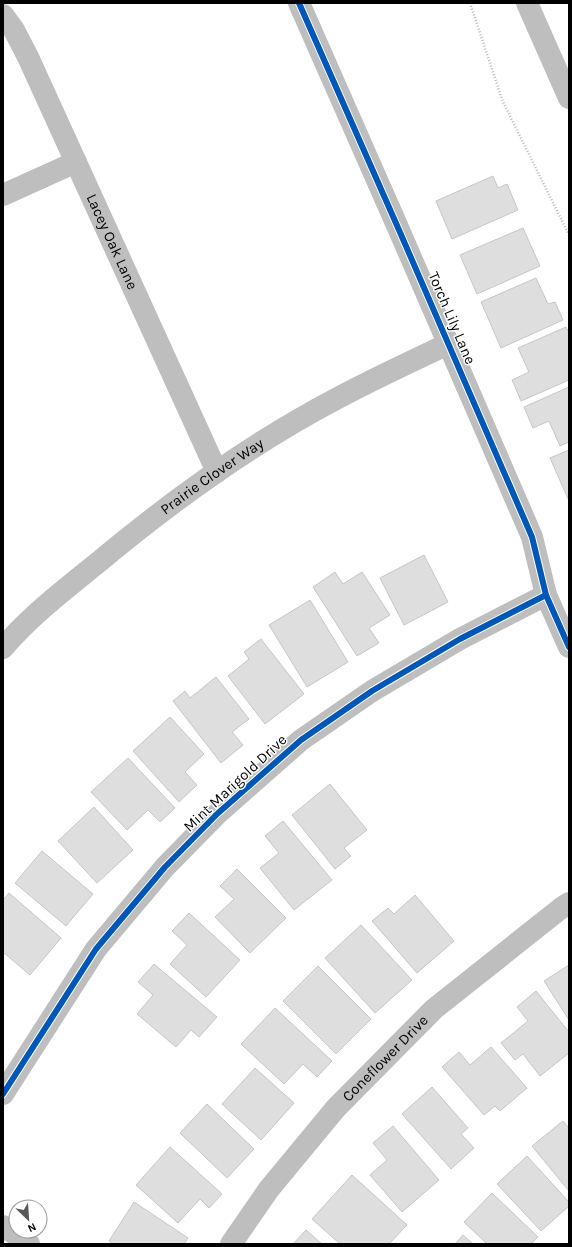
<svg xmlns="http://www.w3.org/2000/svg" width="572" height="1247" viewBox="0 0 572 1247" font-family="Karla,sans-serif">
<rect width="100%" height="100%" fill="#fff"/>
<path fill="#dedede" stroke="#c6c6c6" d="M493,176L498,188L507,184L518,210L452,239L436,201Z
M523,228L540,266L477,294L460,255Z
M536,278L548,304L555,302L563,320L501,348L481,302Z
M566,327L569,333V380L521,401L512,380L529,372L518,348Z
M569,387V442L560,446L549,421L533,428L524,407Z
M569,450V501L550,458Z
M424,555L448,602L404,625L380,578Z
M335,572L343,584L362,572L390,615L369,628L379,643L357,656L313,587Z
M310,600L348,662L307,687L269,625Z
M261,639L304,694L265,724L228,676L249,659L244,652Z
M216,677L249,719L232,732L243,745L221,763L173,701L185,691L190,698Z
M170,717L204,754L185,772L197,785L179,802L133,751Z
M128,758L175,808L160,822L148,810L127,830L91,792Z
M330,784L367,830L344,848L351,856L335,869L292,815Z
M94,807L133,850L97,883L58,841Z
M283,821L332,880L294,910L260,868L279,853L265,836Z
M42,851L93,894L66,926L15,883Z
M237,869L286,918L250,953L215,917L234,899L220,886Z
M9,893L61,938L30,975L3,952V900Z
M415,895L454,941L417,973L372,921L388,908L394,914Z
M189,913L240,960L206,997L170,964L187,945L172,931Z
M361,925L412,980L375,1013L325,958Z
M154,964L217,1017L199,1037L191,1030L176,1047L137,1014L153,995L138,982Z
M569,965V1020L544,981Z
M318,966L371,1019L336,1054L283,1001Z
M536,991L569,1032V1053L540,1076L523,1054L515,1060L501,1043L528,1021L517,1007Z
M275,1008L332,1061L317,1077L303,1064L284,1084L241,1044Z
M491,1047L527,1088L500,1111L495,1106L484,1115L442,1067L459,1052L470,1065Z
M255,1068L294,1103L261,1140L222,1104Z
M432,1087L468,1128L461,1134L474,1148L451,1169L402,1114Z
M207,1104L254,1149L227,1178L180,1133Z
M563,1121L569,1128V1191L532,1146Z
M393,1126L439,1180L402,1212L370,1175L387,1160L373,1143Z
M170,1147L222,1194L209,1208L200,1199L178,1223L136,1185Z
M527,1156L569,1202V1206L541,1231L497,1184Z
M352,1175L407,1225L389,1244H340L312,1219Z
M492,1193L538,1237L531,1244H487L464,1222Z
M134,1202L188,1238L184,1244H113L109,1241Z
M306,1230L322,1244H293Z
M463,1235L473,1244H455Z"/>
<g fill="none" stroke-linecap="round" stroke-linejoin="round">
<path stroke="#b9b9b9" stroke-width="2.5" stroke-dasharray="1 2" stroke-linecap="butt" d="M470,3L503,102L569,235"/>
<g stroke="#bebebe" stroke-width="22">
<path d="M299,3L399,230L532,537L546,595L569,647"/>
<path d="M527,3L569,98"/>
<path id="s1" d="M3,15L14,30L28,57L217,472"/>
<path d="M3,195L76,162"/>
<path id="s2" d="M3,648C29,617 64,590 95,565C169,503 249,445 334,400C371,380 410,362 448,344"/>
<path d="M3,1094L96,949L165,867L217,814L301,740L372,691L460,639L546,595"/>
<path d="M3,1226L29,1244"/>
<path id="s3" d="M231,1244L269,1189L336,1108L434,1009L560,909L569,903"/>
</g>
<defs>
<path id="cycleway" d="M299,3L399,230L532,537L546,595L569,647
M3,1094L96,949L165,867L217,814L301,740L372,691L460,639L546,595"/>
</defs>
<use href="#cycleway" stroke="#fff" stroke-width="8"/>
<use href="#cycleway" stroke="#0057b8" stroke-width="6"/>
</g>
<g text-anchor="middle" stroke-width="3" stroke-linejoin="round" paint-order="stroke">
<g font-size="15" fill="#000" stroke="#fff">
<text dy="5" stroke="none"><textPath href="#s1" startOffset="252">Lacey Oak Lane</textPath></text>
<text transform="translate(452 318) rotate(67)" y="5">Torch Lily Lane</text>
<text dy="5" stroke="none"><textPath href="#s2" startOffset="271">Prairie Clover Way</textPath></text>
<text transform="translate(235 783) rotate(-43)" y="5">Mint Marigold Drive</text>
<text dy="5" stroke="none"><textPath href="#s3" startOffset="242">Coneflower Drive</textPath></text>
</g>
</g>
<rect width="572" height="1247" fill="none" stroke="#000000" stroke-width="8"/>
<g transform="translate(28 1219) rotate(155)"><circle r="19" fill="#ffffff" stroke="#999999"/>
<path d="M0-3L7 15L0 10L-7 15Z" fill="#595959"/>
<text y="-6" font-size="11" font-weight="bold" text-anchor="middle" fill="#000000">N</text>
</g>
</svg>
